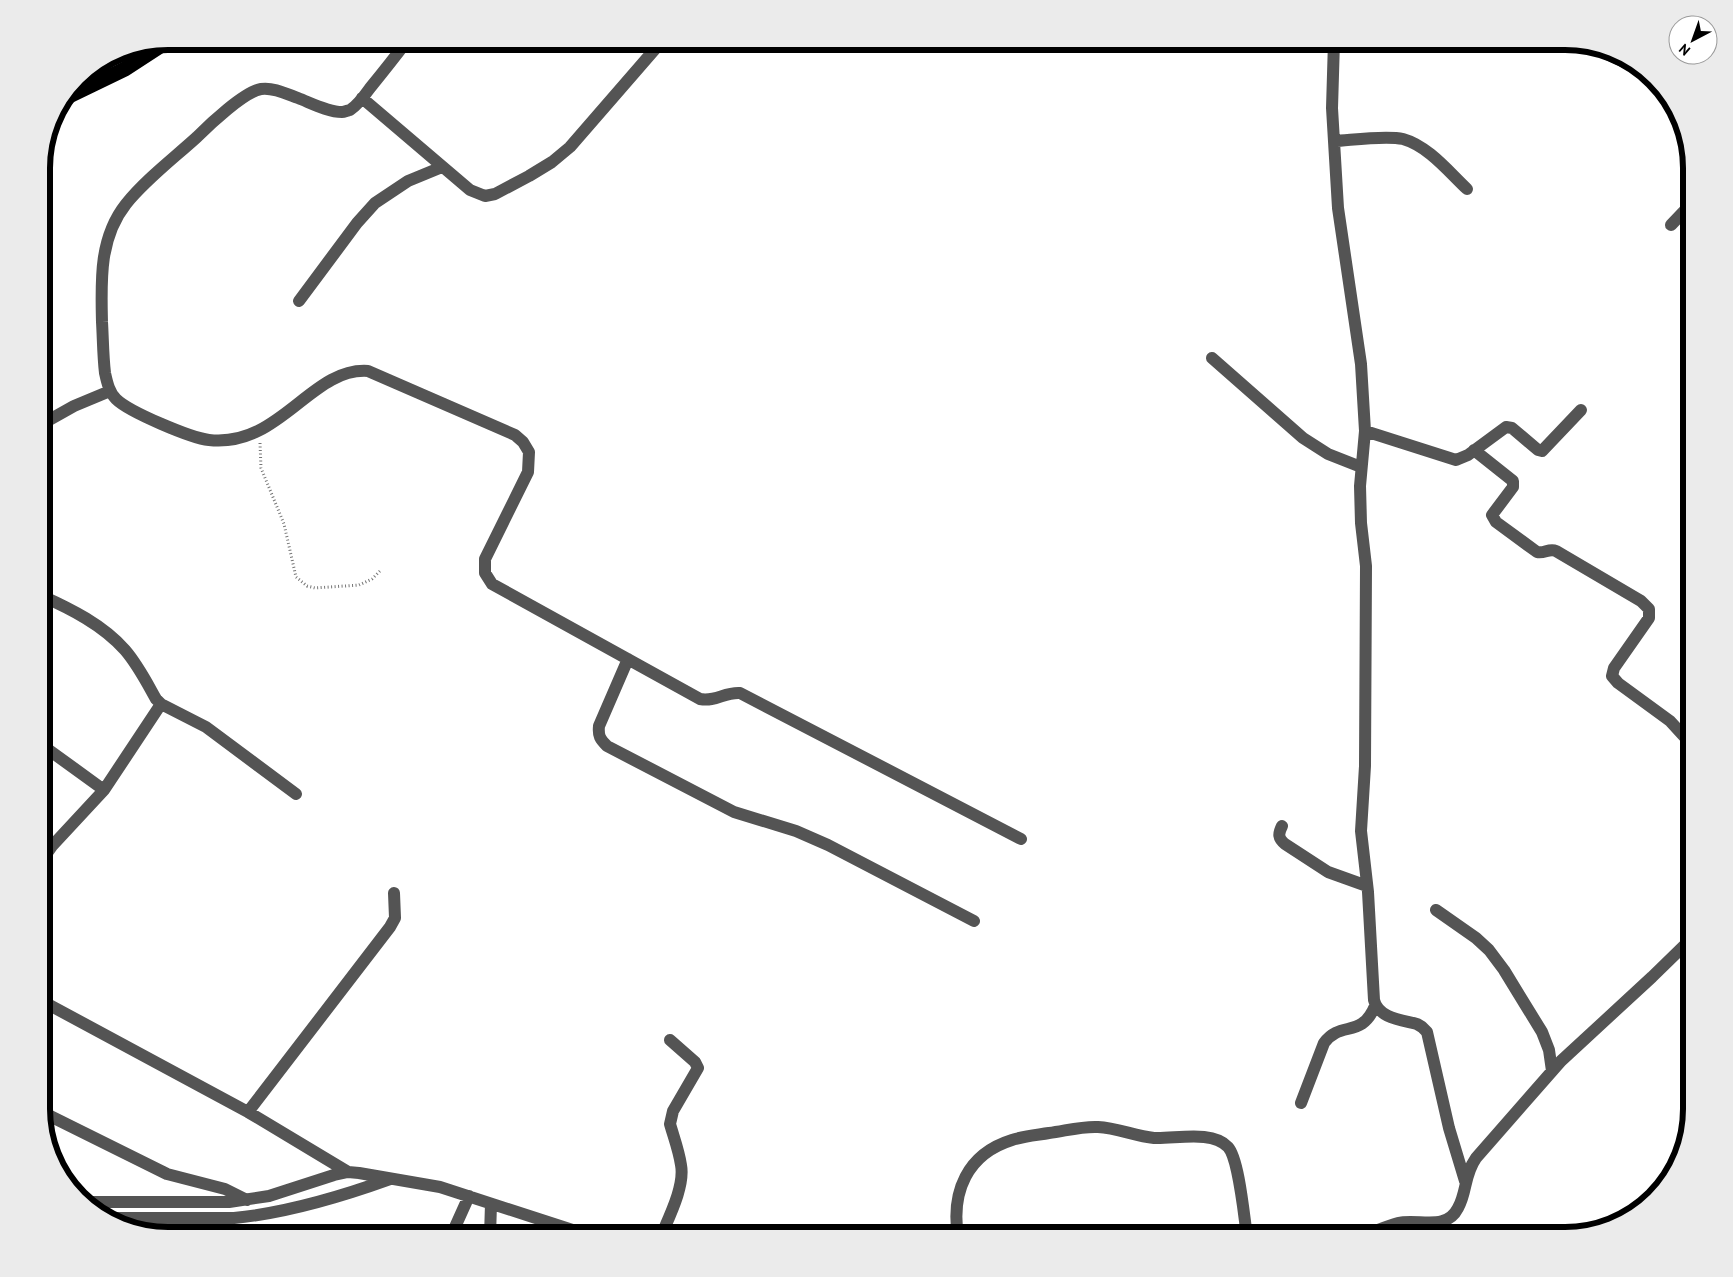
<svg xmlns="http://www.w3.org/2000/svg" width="1733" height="1277" viewBox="0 0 1733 1277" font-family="'PT Sans',sans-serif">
<rect width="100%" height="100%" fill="#fff"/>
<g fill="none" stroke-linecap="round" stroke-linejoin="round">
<path stroke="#767676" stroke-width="3" stroke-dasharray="1 2.5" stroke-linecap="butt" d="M260,443L261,468L284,524L296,577L307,586L315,588L359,585L372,579L380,571"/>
<path stroke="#545454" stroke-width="12" d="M407,41C395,57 383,72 370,88C365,95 358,105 350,110C349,110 344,112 342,112C328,112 311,103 298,98C287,94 273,87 261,89C244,92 210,124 197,137C174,158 145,180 126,204C99,238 101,281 102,322C103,339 103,356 105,373C107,382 109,392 116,399C129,412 191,438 209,440C280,448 311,367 368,371L515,435L523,442L529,452L528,472L485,559V573L492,584L700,699C716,702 724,692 740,693L1021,839
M1334,41L1332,108L1338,208L1361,364L1365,431L1360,486L1361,523L1366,566L1365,766L1361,831L1368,892L1374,1000C1378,1018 1402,1020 1417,1024L1422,1027L1427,1032L1449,1128L1465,1181
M1588,45L1646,72
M362,98L470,190L485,196L495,194L529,176L552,162L570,147L662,41
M1334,141C1352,140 1386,135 1403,139C1428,146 1448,171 1467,189
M1671,225L1692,203
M299,301L357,223L375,203L408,181L442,167
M1212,358L1303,438L1328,454L1361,467
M42,424L74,406L110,391
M1365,431L1456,460L1468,455L1506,427L1512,428L1538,450L1542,451L1581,410
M1474,450L1513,481V487L1492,515L1496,522L1537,552C1544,554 1549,548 1556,551L1641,601L1649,609V618L1614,668L1612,676L1618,683L1670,721L1692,745
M42,596C71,609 103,625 125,650C138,665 147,683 156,699L161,704L206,727L296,794
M628,659L599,726C598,736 600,739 607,746L734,812L796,831L828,845L974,921
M42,745L104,790
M1282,826C1278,834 1278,838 1285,844L1328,872L1367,886
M42,860L52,846L104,790L161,704
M1436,910L1476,938L1489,950L1504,970L1542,1032L1549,1050L1552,1071
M42,1001L248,1112L348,1172
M1301,1103L1324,1043C1341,1020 1361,1039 1375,1006
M42,1112L167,1174L225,1189L247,1200
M248,1112L390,927L395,918L394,893
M84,1202H229L269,1196L334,1175L348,1172L359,1173L440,1187L591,1236
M106,1218H234C287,1213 340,1197 390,1179
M1434,1223L1448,1232L1464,1236
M451,1236L469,1196
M490,1236L491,1204
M661,1236C669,1217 685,1186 681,1165C679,1151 674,1138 670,1124L673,1111L698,1068L695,1062L670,1040
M958,1236C951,1192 967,1154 1012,1140C1024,1136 1037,1135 1049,1133C1065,1131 1082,1126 1098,1127C1117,1128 1135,1136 1154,1138C1176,1139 1212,1130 1228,1147C1239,1159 1244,1217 1247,1236
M1362,1236C1374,1232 1386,1226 1398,1223C1418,1218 1446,1232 1458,1208C1467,1192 1464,1175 1476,1158L1561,1061L1652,977L1692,938"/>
<path stroke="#000" stroke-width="15" d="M65,98L125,69L168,41"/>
</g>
<path d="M0 0H1733V1277H0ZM168 50H1565A118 118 0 0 1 1683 168V1109A118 118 0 0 1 1565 1227H168A118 118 0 0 1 50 1109V168A118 118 0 0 1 168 50Z" fill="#ebebeb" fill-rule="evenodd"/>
<path fill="none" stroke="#000" stroke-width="6" d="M168 50H1565A118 118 0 0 1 1683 168V1109A118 118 0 0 1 1565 1227H168A118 118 0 0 1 50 1109V168A118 118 0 0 1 168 50Z"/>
<g transform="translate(1693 40) rotate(221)"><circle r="24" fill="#ffffff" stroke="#999999"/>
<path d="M0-4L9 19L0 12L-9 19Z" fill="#000000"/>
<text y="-8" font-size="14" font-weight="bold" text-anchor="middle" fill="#000000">N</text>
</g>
</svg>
